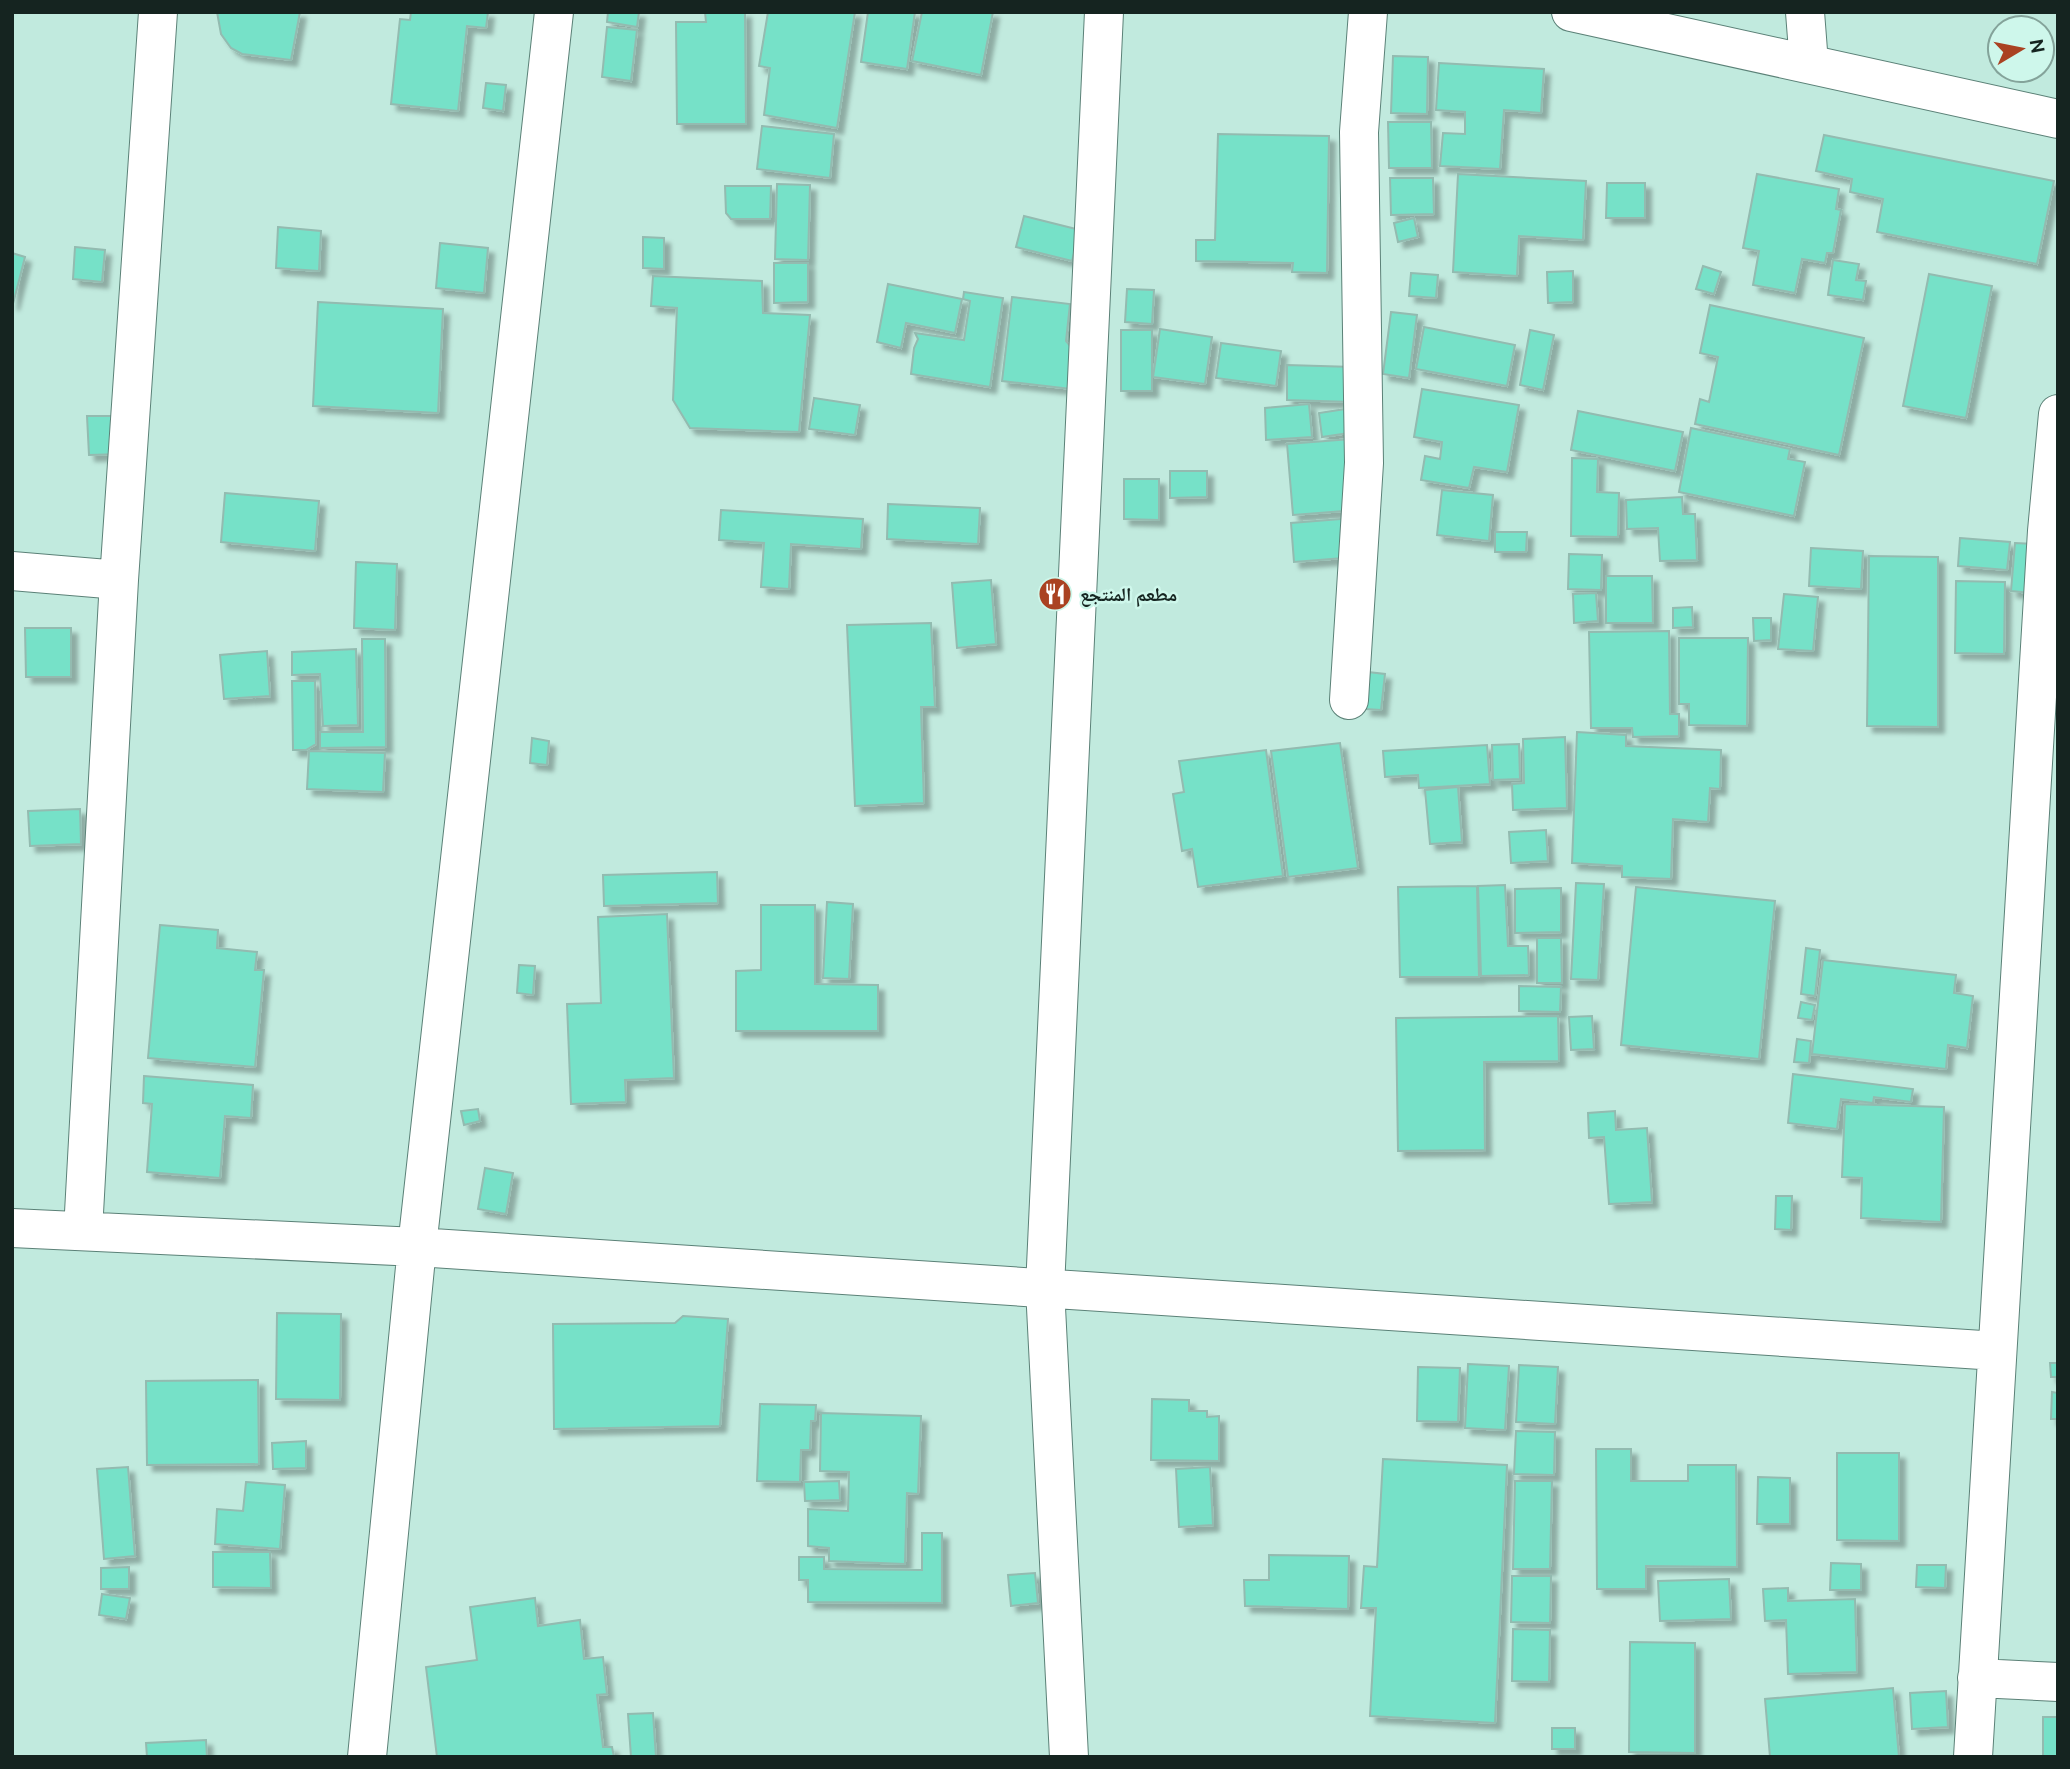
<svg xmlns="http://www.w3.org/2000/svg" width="2070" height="1769" viewBox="0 0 2070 1769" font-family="Ubuntu,'Noto Naskh Arabic',sans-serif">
<defs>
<filter id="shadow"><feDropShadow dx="6" dy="6" stdDeviation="2" flood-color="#0004"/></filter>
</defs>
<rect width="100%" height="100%" fill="#c1eade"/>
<path fill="#76e1c8" stroke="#93bbb0" stroke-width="2" filter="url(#shadow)" d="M217,12H300L291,60L242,54L231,48L221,34Z
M411,12H488L486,28L467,26L458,111L391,104L400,19L410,20Z
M608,12H639L637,27L607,22Z
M705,12H745L746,124H677L676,22H706Z
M768,12H855L837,128L764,115L770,68L759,66Z
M868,12H915L907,69L861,62Z
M922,12H993L981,75L912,61Z
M607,27L637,30L631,81L602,77Z
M1393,56L1428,57L1427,114L1391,113Z
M1439,63L1544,69L1541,113L1504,110L1500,169L1440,166L1443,133L1465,134V112L1436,110Z
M486,83L506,85L503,111L483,108Z
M1388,122H1431L1432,168H1389Z
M762,126L834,134L830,178L757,169Z
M1218,134L1329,136L1327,273L1292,272L1293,263L1196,261V240H1215Z
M1824,135L2054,181L2037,264L1877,232L1883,199L1850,192L1852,179L1816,171Z
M1458,174L1586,181L1583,240L1519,236L1517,276L1453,272Z
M1757,174L1839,189L1836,209L1841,210L1833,253H1827L1825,263L1802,259L1795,293L1753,285L1759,251L1743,248Z
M1390,178H1433L1434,214L1391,215Z
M1607,183H1645V218H1606Z
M777,184L810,185L808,260L775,259Z
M725,186H771L770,219H731L726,213Z
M1024,216L1080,230L1072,261L1016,247Z
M1414,218L1418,237L1398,242L1394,223Z
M278,227L321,231L319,271L276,268Z
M643,237L664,238V269L643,268Z
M440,243L488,248L484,293L436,288Z
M75,247L105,250L102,282L73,279Z
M12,253L25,257L13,304H12Z
M1833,260L1859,264L1856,280L1866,281L1863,300L1828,295Z
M774,263H808V302L774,303Z
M1703,266L1721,272L1714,294L1696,289Z
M1573,271V302L1548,303L1547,272Z
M1411,273L1438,275L1436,298L1409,296Z
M1929,274L1992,286L1966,418L1903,406Z
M653,276L762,281L763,313L810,315L799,432L690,428L673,400L677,308L651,306Z
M888,284L962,299L955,333L906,323L901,348L877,342Z
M1127,289L1154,290L1152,324L1125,322Z
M964,292L1003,298L990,387L911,374L914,348L918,339L915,333L964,340L970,301L963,299Z
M1012,297L1070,304L1066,341L1075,352L1071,389L1002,381Z
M318,302L443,309L438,413L313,406Z
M1710,305L1864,338L1839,455L1695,424L1700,399L1709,402L1718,357L1700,353Z
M1391,312L1417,315L1409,378L1383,374Z
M1424,327L1515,345L1507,386L1416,369Z
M1160,329L1212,337L1205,384L1153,377Z
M1121,330H1152V391H1121Z
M1530,330L1554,335L1543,390L1520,385Z
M1221,343L1281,351L1276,386L1216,378Z
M1287,365L1353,367L1352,402L1287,400Z
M1422,389L1519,405L1507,472L1474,467L1469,488L1421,480L1425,456L1440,459L1442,442L1414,437Z
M814,398L860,405L855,435L809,429Z
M1309,404L1312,437L1266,440L1265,408Z
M1352,408L1356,432L1322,437L1319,413Z
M1578,411L1683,432L1675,471L1571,450Z
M87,416H120L121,454L89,455Z
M1691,428L1790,449L1788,459L1805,462L1794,516L1679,492Z
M1351,439L1357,510L1293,515L1287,444Z
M1572,458L1598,459L1597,492L1619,493L1618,537L1571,536Z
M1170,471H1207V497L1170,498Z
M1124,479H1159V520L1124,519Z
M1442,490L1493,495L1489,541L1437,535Z
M225,493L319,501L315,551L221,542Z
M1682,497L1683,514H1695L1697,560L1660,561L1658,528L1627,529L1626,500Z
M888,504L980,508L978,544L887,539Z
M721,510L863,519L861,549L791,544L789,589L761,587L764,543L719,540Z
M1353,518L1356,557L1294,562L1291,523Z
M1495,532H1527L1526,552H1495Z
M1960,538L2010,542L2007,570L1958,566Z
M2015,543L2035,544L2031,593L2011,591Z
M1811,548L1863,551L1861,589L1809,586Z
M1569,554L1602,555L1601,590L1568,589Z
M1869,556L1938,557V727L1867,726Z
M356,562L397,564L395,630L354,628Z
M1606,576H1652L1653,623H1606Z
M991,580L996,644L957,648L952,583Z
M1956,581L2005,582L2004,654L1955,653Z
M1596,593L1598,621L1574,623L1573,594Z
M1784,594L1818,597L1813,651L1778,649Z
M1692,607L1693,627L1673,628V608Z
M1753,618H1771V640L1754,641Z
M931,623L935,707H921L924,803L855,806L847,625Z
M25,628H71V677H26Z
M1669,631L1670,714H1679V736L1633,737L1632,728H1591L1589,632Z
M1679,638H1748L1747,726L1689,725V704H1679Z
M362,639H385L386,747L320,748V732H363Z
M356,649L358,725L323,726L320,674L292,675V652Z
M267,651L270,696L224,699L220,655Z
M1368,672L1385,674L1381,710L1365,709Z
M292,681H315L316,744L306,750H293Z
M1577,732L1626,735V746L1721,750L1720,789L1710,788L1708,822L1673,819L1671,879L1622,877V866L1572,863Z
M1565,737L1567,808L1513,810L1512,784L1524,783L1523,739Z
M532,738L549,741L547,765L530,763Z
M1340,743L1358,868L1288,877L1271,751Z
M1519,744L1520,779L1493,780L1492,745Z
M1487,745L1490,784L1419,788L1418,775L1385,777L1383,751Z
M1266,750L1283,876L1198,887L1192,849L1182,851L1173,794L1184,792L1179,761Z
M309,751L385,753L383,792L307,789Z
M1458,787L1462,842L1430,844L1425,790Z
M80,809L81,844L30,846L28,811Z
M1546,830L1548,861L1511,863L1509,832Z
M717,872L718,903L604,906L603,875Z
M1576,883L1604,884L1598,980L1571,979Z
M1505,885L1508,946H1528L1529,975L1481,976L1478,886Z
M1477,886L1479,977H1400L1398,887Z
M1636,887L1775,901L1759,1059L1621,1045Z
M1561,888V932L1515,933V889Z
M827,902L853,904L849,979L823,978Z
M761,905H815V984L878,985V1031H736V971L761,970Z
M667,914L674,1078L625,1080L626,1102L571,1104L567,1004L601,1003L598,917Z
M160,925L218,930L217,948L257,952L255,970H264L255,1067L148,1058Z
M1537,938H1561L1562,983H1537Z
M1806,948L1820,950L1815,996L1801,994Z
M1823,960L1956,975L1954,993L1973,996L1967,1048L1948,1045L1946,1069L1812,1054Z
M519,965L535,966L533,995L517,993Z
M1519,986L1561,987L1560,1012L1519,1011Z
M1801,1002L1815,1005L1812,1020L1798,1018Z
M1558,1016L1559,1061L1484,1062L1485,1150L1398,1151L1396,1018Z
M1592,1016L1594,1049L1571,1050L1569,1017Z
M1797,1039L1811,1041L1809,1063L1794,1062Z
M1793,1074L1913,1089L1911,1102L1874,1097L1873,1103L1841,1099L1837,1129L1788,1123Z
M144,1076L253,1085L251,1118L225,1116L220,1178L147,1172L152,1104L143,1103Z
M1845,1104L1944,1107L1941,1222L1861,1218L1862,1178L1842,1177Z
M478,1109L480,1121L464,1125L461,1111Z
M1615,1111L1616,1130L1647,1128L1652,1202L1609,1204L1604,1137L1589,1138L1588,1113Z
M485,1168L513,1173L506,1214L478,1209Z
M1776,1196H1792L1791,1230L1775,1229Z
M277,1313L341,1314L340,1400L276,1399Z
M683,1316L728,1319L720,1426L554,1429L553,1324L675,1323Z
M2050,1363H2058V1377H2051Z
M1468,1364L1509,1366L1505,1430L1465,1428Z
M1519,1365L1558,1367L1555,1424L1516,1422Z
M1418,1367L1460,1368L1458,1422L1417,1421Z
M258,1380L259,1464L147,1465L146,1381Z
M2052,1392L2058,1393V1419H2051Z
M1152,1399L1189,1400V1411H1207V1417L1219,1416V1461L1151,1460Z
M760,1404L816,1405L815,1421H811L810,1450H801L800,1482L757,1481Z
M821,1413L921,1416L918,1494L907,1493L905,1564L829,1561V1548L808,1546V1509L848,1511L849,1472L820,1471Z
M1516,1431L1555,1432L1554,1475L1514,1474Z
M306,1441V1468L273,1469L272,1443Z
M1596,1449H1631V1481H1688V1465H1736L1737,1567L1646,1566V1589H1597Z
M1837,1453H1899V1541L1837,1540Z
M1383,1459L1507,1465L1495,1723L1370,1716L1376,1608H1361L1364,1566L1377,1567Z
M128,1467L135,1556L104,1559L97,1469Z
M1210,1467L1213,1525L1179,1527L1176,1469Z
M1758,1477L1790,1478V1524H1757Z
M839,1481L840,1500L805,1501L804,1482Z
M1515,1481H1552L1550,1569H1513Z
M246,1482L285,1485L280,1549L215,1544L217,1509L243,1511Z
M922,1533H942V1603L808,1602V1580H799V1557H824V1569L922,1570Z
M213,1552H270L271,1588L213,1587Z
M1269,1555L1349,1556L1348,1609L1245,1606L1244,1580H1269Z
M1831,1563L1861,1564V1590H1830Z
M1917,1565H1946L1945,1588L1916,1587Z
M129,1567V1589H101V1568Z
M1035,1573L1038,1603L1011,1606L1008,1575Z
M1512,1576H1551L1550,1623L1511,1622Z
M1729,1579L1731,1619L1660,1621L1658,1581Z
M1788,1588V1601L1855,1599L1857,1672L1788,1674L1786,1620L1765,1621L1763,1589Z
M102,1594L130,1598L126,1619L99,1615Z
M535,1598L538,1626L580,1620L584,1659L603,1657L607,1694L597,1695L603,1747H612L614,1757H437L426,1667L477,1660L470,1607Z
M1513,1629L1550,1630L1549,1682L1512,1681Z
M1630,1642L1695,1643V1753L1629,1752Z
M1893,1688L1899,1757H1770L1765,1699Z
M1946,1691L1948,1727L1912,1729L1910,1693Z
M653,1713L656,1757H631L628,1714Z
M2043,1717H2058V1757H2043Z
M1552,1728H1575V1749H1552Z
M206,1740L207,1757H147L146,1743Z"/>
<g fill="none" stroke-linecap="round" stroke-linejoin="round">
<defs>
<path id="minor" d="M1571,12L2058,119
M1805,12L1809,64
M12,571L119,580
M1349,700L1364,463L1359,132L1368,12
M12,1228L417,1247L1997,1351
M83,1231L119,580L158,12
M1977,1678L2058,1682
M367,1757L417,1247L554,12
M1069,1757L1045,1288L1104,12
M1973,1757L2047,531L2058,414"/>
</defs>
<use href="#minor" stroke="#5b8177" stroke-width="40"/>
<use href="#minor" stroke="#fff" stroke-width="38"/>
</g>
<defs>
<symbol id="restaurant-disc" viewBox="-11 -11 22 22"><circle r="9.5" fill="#aa4222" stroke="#cef7eb"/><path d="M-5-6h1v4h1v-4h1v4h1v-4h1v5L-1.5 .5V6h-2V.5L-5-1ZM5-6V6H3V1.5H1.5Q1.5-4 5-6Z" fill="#fff"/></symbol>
</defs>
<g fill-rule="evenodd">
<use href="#restaurant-disc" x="1036" y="575" width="38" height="38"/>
</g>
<g text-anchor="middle" stroke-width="5" stroke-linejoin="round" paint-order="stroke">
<g font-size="19" font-weight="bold" fill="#152420" stroke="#cef7eb" text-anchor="start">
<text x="1080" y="601">مطعم المنتجع</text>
</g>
</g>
<rect width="2070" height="1769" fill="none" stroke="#152420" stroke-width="28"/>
<g transform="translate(2021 49) rotate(80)"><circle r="33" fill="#cef7eb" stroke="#84a39a" stroke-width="2"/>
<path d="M0-5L12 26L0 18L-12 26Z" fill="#aa4222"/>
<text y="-10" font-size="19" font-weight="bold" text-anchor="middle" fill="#152420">N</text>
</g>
</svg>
